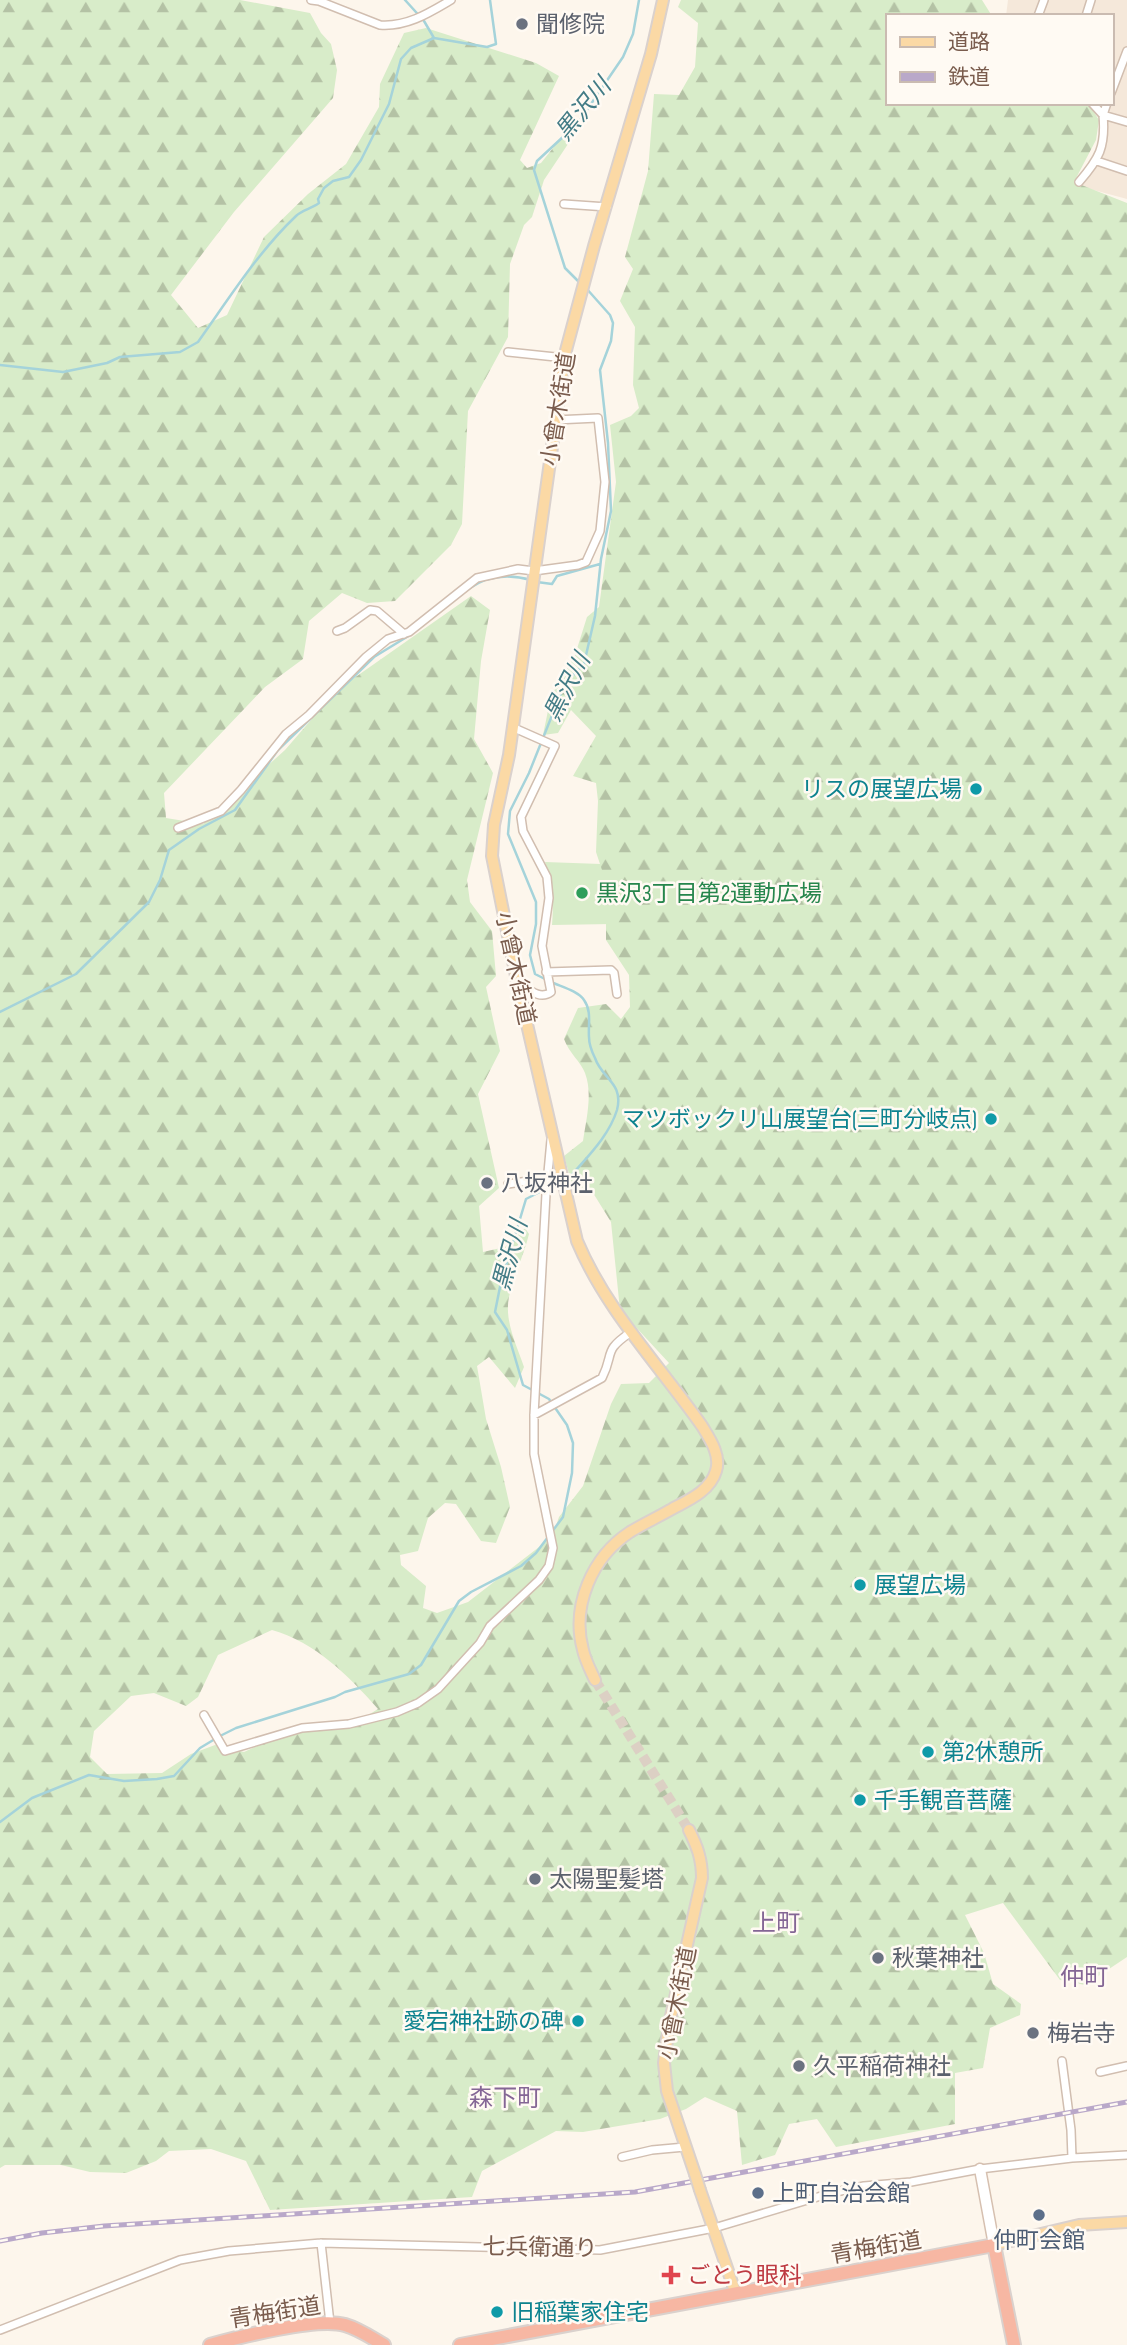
<svg xmlns="http://www.w3.org/2000/svg" width="1127" height="2345" viewBox="0 0 1127 2345" font-family="'Sofia Sans Condensed','Noto Sans JP',sans-serif">
<defs>
<pattern id="forest-firs" width="22" height="20" patternUnits="userSpaceOnUse" patternTransform="scale(1.75)"><rect width="22" height="20" fill="#d8ecc9"/><path d="M5 1l3.5 6h-7zM16 11l3.5 6h-7z" fill="#b4c2a5"/></pattern>
</defs>
<rect width="100%" height="100%" fill="#fdf6ec"/>
<path fill="#f5e8da" d="M1008,0H1127V199L1075,185L1101,140L1105,113L1093,103H1111V16H1006Z"/>
<path fill="#d8ecc9" d="M545,862L601,864L611,890L612,924L552,925C554,902 553,884 545,862Z"/>
<path fill="url(#forest-firs)" fill-rule="evenodd" d="M0,0H240L310,13L321,33L331,44L337,70L333,98L234,212L171,295L198,328L227,315L264,237L308,194L346,164L379,107L380,84L404,33L426,28L536,63L559,76L520,160L527,168L541,163L565,133L574,135L544,180L532,217L524,225L510,264L508,337L468,411L462,524L451,545L395,601L367,603L342,593L309,621L303,659L265,687L164,793L166,818L203,824L285,750L337,690L471,596L490,610L481,661L474,739L493,773L467,880L470,902L492,931L496,976L486,987L500,1051L478,1094L499,1188L479,1206L483,1252L505,1247L525,1228L529,1234C524,1255 513,1277 509,1297C504,1321 517,1346 524,1367L515,1388L489,1357L477,1366L486,1419L501,1467L510,1507L496,1543L481,1541L456,1504L445,1503L428,1518L418,1551L400,1555L401,1565L426,1586L423,1608L437,1613L468,1602L552,1537L559,1517L583,1486L611,1404L621,1384L649,1383L669,1363L620,1310L611,1222L590,1188H573L564,1156L583,1141C586,1120 593,1094 585,1073C581,1062 569,1053 564,1039L578,1008L606,1004L621,1019L630,1007L629,975L606,940V882L596,852L598,801L596,783L573,776L596,736L571,710L558,733L543,735L551,696L575,655L587,617L599,607L616,482L610,425L631,416L639,408L633,385L635,327L620,301L633,269L625,257L648,171L654,94L679,95L695,67L698,23L678,7L681,0H982L992,16H887V103H1088L1099,120L1096,140L1074,182L1127,203V1957L1085,1985L1060,1980L1003,1903L965,1915L984,1953L993,1984L1021,2004L1020,2015L990,2028L983,2068L955,2073V2124L836,2147L817,2119L789,2124L775,2155L742,2165L737,2111L705,2097L686,2109L660,2119L583,2132L556,2131L482,2171L472,2197L270,2210L246,2161L211,2149L169,2151L156,2161L126,2173L90,2172L61,2165H5L0,2168ZM272,1630C315,1642 349,1676 378,1709L349,1727L305,1724L244,1752L215,1745L191,1754L162,1773L107,1774L90,1757L94,1731L131,1696L154,1693L186,1706L198,1697L218,1655Z"/>
<g fill="none" stroke-linecap="round" stroke-linejoin="round">
<path stroke="#a5d3da" stroke-width="2.5" d="M405,0L424,21L434,38L487,47L496,44L490,0
M581,284L565,268L534,170L537,161L578,123L623,57L633,34L639,0
M0,365L63,372L107,363L120,357L180,352L198,342C228,300 258,252 296,216C302,210 311,209 319,203L318,199L324,188L333,181L349,177L361,160L389,104L401,59L411,48L434,38
M537,582L552,584L557,576L600,564
M470,588C489,575 509,574 531,580
M545,979L535,974L530,955L536,924V902L508,834L510,811L529,773L565,683L584,664L595,616L601,559L611,511L608,443L600,370L611,341L613,323L610,315L586,288
M551,982C562,987 578,991 584,1000C592,1011 588,1025 589,1037C589,1044 592,1052 595,1058C602,1079 624,1083 617,1110C609,1136 587,1157 570,1177L565,1179
M0,1012L76,974L149,902L160,880L169,850L199,829L235,810L278,750L374,657L410,635
M0,1822L32,1798L89,1775L124,1781L157,1779L174,1776L200,1748L220,1736L236,1728L335,1697L345,1692L409,1674L421,1665L459,1601L471,1592L521,1566L536,1553L563,1517L572,1473L573,1443L567,1425L549,1399L523,1385L507,1330L495,1312L501,1282L526,1199L559,1182"/>
<path stroke="#dcd0c4" stroke-width="10" stroke-dasharray="10 5" stroke-linecap="butt" d="M595,1680L689,1830"/>
<defs>
<path id="street" d="M311,0L319,1L380,25C407,27 429,13 451,0
M1038,16L1044,0
M1086,16L1091,0
M1111,93L1127,51
M1107,103L1103,115L1127,122
M1097,161L1127,171
M1079,182C1099,159 1106,147 1103,115L1092,103
M564,204L607,207
M508,352L565,358
M337,631L345,628L370,610L377,611L404,634
M512,727L555,746L521,817L523,831L547,877L549,898L542,946L551,992C539,1001 528,988 517,981
M178,828L221,811L241,790L286,734L309,715L366,657L388,639L409,632L477,578L518,569L534,571L578,565L586,562L600,531L605,482L598,418L555,420
M546,972L611,970L614,973L617,994
M508,1184L547,1178
M534,1415L602,1378C615,1352 602,1352 631,1332
M204,1715L225,1751L302,1728L349,1724L397,1712L418,1703L438,1689L480,1643L490,1626L539,1580L549,1566L553,1548L534,1454V1415L546,1194L551,1140
M1062,2061L1071,2130L1072,2158
M1100,2072L1127,2066
M622,2157L652,2150L685,2147
M321,2243L330,2323
M0,2330L180,2260L229,2251L321,2243L600,2250L714,2228L831,2193L864,2186L911,2182L980,2169L1072,2158L1127,2155"/>
<path id="secondary" d="M980,2169L994,2245"/>
<path id="primary" d="M595,1680C591,1671 585,1660 583,1650C571,1606 592,1557 630,1532C643,1524 658,1517 672,1509C689,1500 710,1491 716,1471C721,1455 710,1439 702,1426C659,1365 606,1310 577,1241L517,981L492,856L494,825L509,755L565,354L594,246L651,54L663,0
M689,1830C697,1846 702,1859 702,1878L669,2025L664,2063L667,2091L695,2174
M700,2190L736,2294
M994,2245L1079,2225L1127,2222"/>
<path id="highway" d="M210,2345C239,2337 317,2317 345,2325C359,2329 372,2338 384,2345
M460,2345L994,2245L1014,2345"/>
</defs>
<use href="#street" stroke="#d1beb0" stroke-width="10"/>
<use href="#secondary" stroke="#d6c0b0" stroke-width="13"/>
<use href="#primary" stroke="#dad1cd" stroke-width="14"/>
<use href="#highway" stroke="#dad1cd" stroke-width="16"/>
<use href="#street" stroke="#fff" stroke-width="7"/>
<use href="#secondary" stroke="#fff" stroke-width="10"/>
<use href="#primary" stroke="#fbd9a5" stroke-width="10"/>
<use href="#highway" stroke="#f7b7a3" stroke-width="12"/>
<defs>
<path id="rail" d="M0,2241L42,2233L104,2226L635,2192L1127,2102"/>
</defs>
<use href="#rail" stroke="#b9a8c9" stroke-width="5"/>
<use href="#rail" stroke="#fffaf3" stroke-width="2.5" stroke-dasharray="8" stroke-linecap="butt"/>
<defs>
<path id="primary-bridge" d="M695,2174L700,2190"/>
</defs>
<use href="#primary-bridge" stroke="#dad1cd" stroke-width="14" stroke-linecap="butt"/>
<use href="#primary-bridge" stroke="#fbd9a5" stroke-width="10"/>
</g>
<g fill="#6b7280" stroke="#fffaf3" stroke-width="2.5">
<circle cx="522" cy="24" r="7"/>
<circle cx="487" cy="1183" r="7"/>
<circle cx="535" cy="1879" r="7"/>
<circle cx="878" cy="1958" r="7"/>
<circle cx="1033" cy="2033" r="7"/>
<circle cx="799" cy="2066" r="7"/>
</g>
<g fill="#0f9aa8" stroke="#fffaf3" stroke-width="2.5">
<circle cx="976" cy="789" r="7"/>
<circle cx="991" cy="1119" r="7"/>
<circle cx="860" cy="1585" r="7"/>
<circle cx="928" cy="1752" r="7"/>
<circle cx="860" cy="1800" r="7"/>
<circle cx="578" cy="2021" r="7"/>
<circle cx="497" cy="2312" r="7"/>
</g>
<circle fill="#2e9e5b" stroke="#fffaf3" stroke-width="2.5" cx="582" cy="893" r="7"/>
<g fill="#5c6f8a" stroke="#fffaf3" stroke-width="2.5">
<circle cx="758" cy="2193" r="7"/>
<circle cx="1039" cy="2215" r="7"/>
</g>
<path fill="#e0444e" stroke="#fffaf3" stroke-width="2.5" d="M667.5 2264.5h7v7h7v7h-7v7h-7v-7h-7v-7h7z"/>
<g text-anchor="middle" stroke-width="5" stroke-linejoin="round" paint-order="stroke">
<g font-size="23" fill="#5b616d" stroke="#fffaf3" text-anchor="start">
<text x="536" y="32">聞修院</text>
<text x="501" y="1191">八坂神社</text>
<text x="549" y="1887">太陽聖髪塔</text>
<text x="892" y="1966">秋葉神社</text>
<text x="1047" y="2041">梅岩寺</text>
<text x="813" y="2074">久平稲荷神社</text>
</g>
<g font-size="23" fill="#7a5c4d" stroke="#fffaf3">
<text transform="translate(558 409) rotate(-81)" y="8">小曾木街道</text>
<text transform="translate(516 968) rotate(78)" y="8">小曾木街道</text>
<text transform="translate(677 2003) rotate(-79)" y="8">小曾木街道</text>
<text transform="translate(540 2247) rotate(1)" y="8">七兵衛通り</text>
<text transform="translate(876 2247) rotate(-10)" y="8">青梅街道</text>
<text transform="translate(275 2312) rotate(-9)" y="8">青梅街道</text>
</g>
<g font-size="23" fill="#0d838f" stroke="#fffaf3" text-anchor="start">
<text x="962" y="797" text-anchor="end">リスの展望広場</text>
<text x="977" y="1127" text-anchor="end">マツボックリ山展望台(三町分岐点)</text>
<text x="874" y="1593">展望広場</text>
<text x="942" y="1760">第2休憩所</text>
<text x="874" y="1808">千手観音菩薩</text>
<text x="564" y="2029" text-anchor="end">愛宕神社跡の碑</text>
<text x="511" y="2320">旧稲葉家住宅</text>
</g>
<g font-size="23" fill="#27864d" stroke="#fffaf3" text-anchor="start">
<text x="596" y="901">黒沢3丁目第2運動広場</text>
</g>
<g font-size="23" fill="#4e5e75" stroke="#fffaf3" text-anchor="start">
<text x="772" y="2201">上町自治会館</text>
<text x="1039" y="2248" text-anchor="middle">仲町会館</text>
</g>
<g font-size="23" fill="#be3a42" stroke="#fffaf3" text-anchor="start">
<text x="687" y="2283">ごとう眼科</text>
</g>
<g font-size="24" font-style="italic" fill="#437c86" stroke="#fffaf3">
<text transform="translate(583 109) rotate(-51)" y="8">黒沢川</text>
<text transform="translate(567 687) rotate(-63)" y="8">黒沢川</text>
<text transform="translate(510 1255) rotate(-75)" y="8">黒沢川</text>
</g>
<g font-size="24" fill="#846695" stroke="#fffaf3">
<text x="776" y="1931">上町</text>
<text x="1084" y="1985">仲町</text>
<text x="505" y="2106">森下町</text>
</g>
</g>
<rect x="886" y="14" width="228" height="91" fill="#fffaf3" stroke="#cabbb1" stroke-width="2"/>
<rect x="900" y="37" width="35" height="10" fill="#fbd9a5" stroke="#cabbb1" stroke-width="2"/>
<text x="948" y="49" font-size="21" fill="#7a5c4d">道路</text>
<rect x="900" y="72" width="35" height="10" fill="#b9a8c9" stroke="#cabbb1" stroke-width="2"/>
<text x="948" y="84" font-size="21" fill="#7a5c4d">鉄道</text>
</svg>
